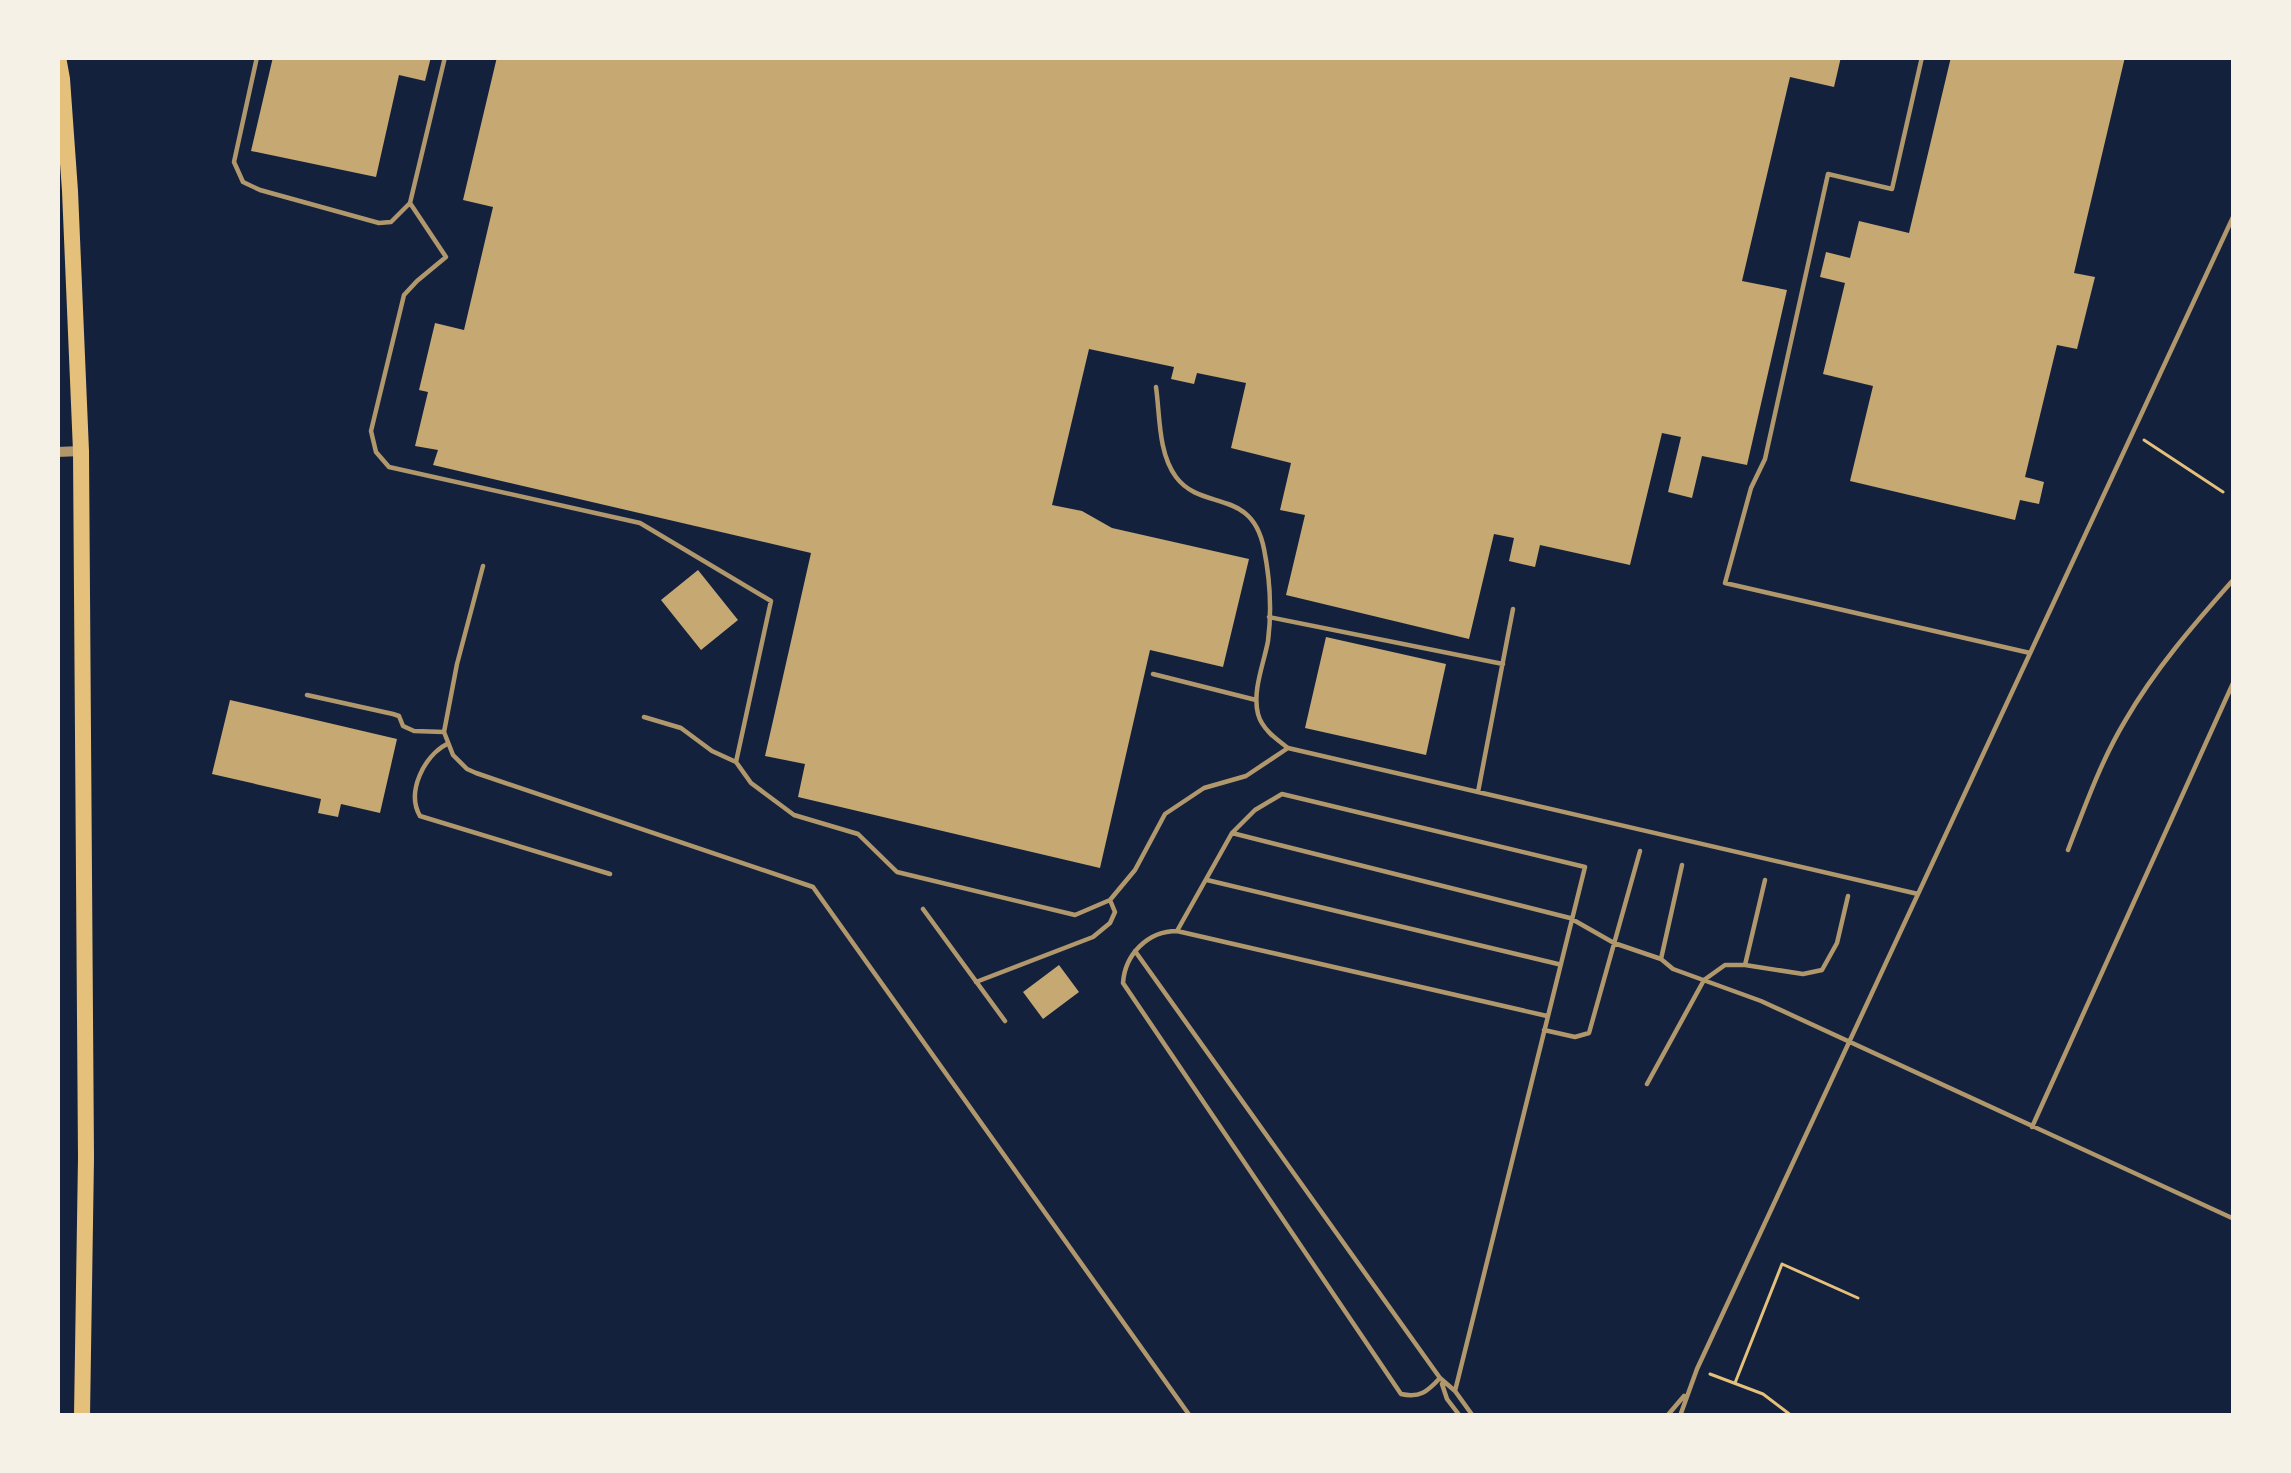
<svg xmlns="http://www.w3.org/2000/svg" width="2291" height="1473" viewBox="0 0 2291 1473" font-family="Figtree,sans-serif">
<rect width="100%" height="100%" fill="#14213d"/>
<path fill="#c6a872" d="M273,57H431L425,81L399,75L376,177L251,151Z
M497,57H1841L1834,87L1790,77L1742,281L1787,290L1747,465L1702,456L1692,498L1668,492L1681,437L1662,433L1630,565L1540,545L1535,567L1509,561L1514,538L1494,534L1469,639L1286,595L1305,515L1280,510L1291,463L1231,448L1246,383L1197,373L1194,384L1171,379L1174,367L1089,349L1052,505L1082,511L1112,528L1249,559L1223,667L1150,650L1100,868L798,797L805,764L765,756L811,553L433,465L438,450L415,446L428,392L419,390L435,323L464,330L493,207L463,200Z
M1951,57H2125L2074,273L2095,277L2077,349L2057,345L2025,477L2044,482L2039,504L2020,500L2015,520L1850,481L1873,386L1823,374L1845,283L1820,277L1826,252L1850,258L1859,221L1909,233Z
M698,570L738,620L701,650L661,600Z
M1326,637L1446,664L1426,755L1305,728Z
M230,700L397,739L380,813L341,804L338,817L318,813L321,799L212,774Z
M1059,965L1079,992L1043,1019L1023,992Z"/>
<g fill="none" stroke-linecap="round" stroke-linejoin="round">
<path stroke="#e5c07b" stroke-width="3" d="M2144,440L2223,492
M1710,1374L1763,1394L1792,1416
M1735,1383L1782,1264L1858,1298"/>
<path stroke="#b1986c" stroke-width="4.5" d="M257,57L234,162L243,182L260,190L379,223L391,222L410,203
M445,57L410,203L446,257L417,281L404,295L371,431L376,452L389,467L640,523L771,601L736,762L751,783L794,815L858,834L897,872L1075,915L1110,900L1135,870L1165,814L1204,788L1246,776L1288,748L1918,894
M1922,57L1892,189L1828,174L1765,459L1751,488L1725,583L2030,653
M1156,387C1160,415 1158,453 1176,477C1202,512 1252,487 1264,549C1270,579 1272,610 1268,641C1264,663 1252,691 1258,714C1262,729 1276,739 1288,748
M483,566L457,664L444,732L453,755L467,769L476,773L813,887L1190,1416
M1269,617L1503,664
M1153,674L1256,700
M307,695L393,714L399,716L403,726L414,731L444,732
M644,717L681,728L712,751L736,762
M447,744C424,756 406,792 420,816L610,874
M1478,792L1513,609
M1232,833L1570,918L1614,943L1661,959L1673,969L1761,1001L2232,1218L2234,1214
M2068,850C2085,806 2101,761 2125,721C2155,669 2195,623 2234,579
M1207,880L1558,964
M923,909L1005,1021
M1177,931L1232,833L1255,810L1282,794L1585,867L1455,1391
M1135,951L1440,1378L1455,1391L1473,1416
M1661,959L1682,865
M1745,965L1765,880
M976,982L1093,937L1110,923L1115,912L1110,900
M1544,1030L1575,1037L1589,1033L1640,851
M1647,1084L1704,980L1725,965H1745L1803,974L1822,970L1837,943L1848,896
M2032,1127L2234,681
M1440,1378C1427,1392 1420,1398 1401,1394L1123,983C1125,954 1148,931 1177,931L1547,1016
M1442,1384L1447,1399L1460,1416
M1667,1416L1684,1396
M1680,1416L1697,1369L2234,215"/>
<path stroke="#b1986c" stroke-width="10" d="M57,452L81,451"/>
<path stroke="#e5c07b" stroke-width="16" d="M58,57L62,79L70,191L81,451L86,1158L82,1416"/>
</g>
<rect width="2291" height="1473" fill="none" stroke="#f6f1e7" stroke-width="120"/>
</svg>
